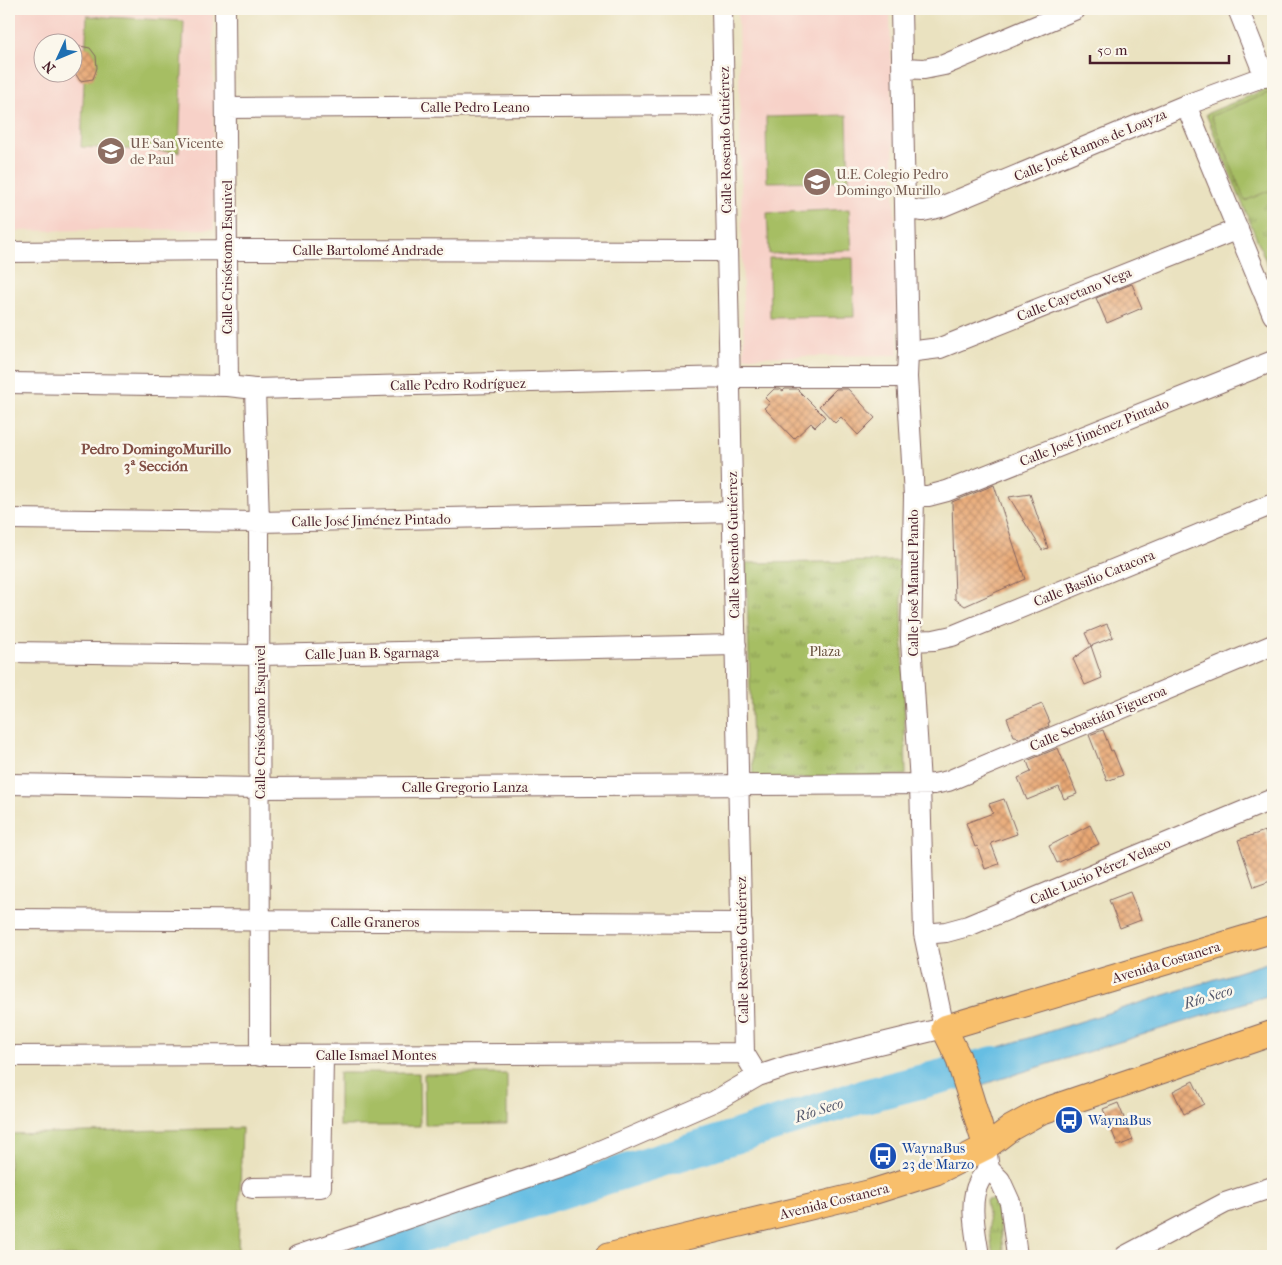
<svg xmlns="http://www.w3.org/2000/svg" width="1282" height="1265" viewBox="0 0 1282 1265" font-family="'IM FELL French Canon',serif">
	<defs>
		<pattern id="grass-tufts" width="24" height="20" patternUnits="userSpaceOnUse" patternTransform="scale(1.25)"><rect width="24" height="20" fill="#a6be63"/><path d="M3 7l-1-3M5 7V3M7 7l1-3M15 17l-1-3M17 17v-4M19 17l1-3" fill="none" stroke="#899a52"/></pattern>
		<pattern id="building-cross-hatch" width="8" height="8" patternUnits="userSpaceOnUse" patternTransform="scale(1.25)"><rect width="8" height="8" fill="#e8a875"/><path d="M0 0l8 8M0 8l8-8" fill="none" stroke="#be8860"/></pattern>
	</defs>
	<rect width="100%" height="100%" fill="#fbf7ec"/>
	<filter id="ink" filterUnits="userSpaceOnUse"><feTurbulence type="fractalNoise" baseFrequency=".02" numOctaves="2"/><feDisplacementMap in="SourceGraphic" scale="10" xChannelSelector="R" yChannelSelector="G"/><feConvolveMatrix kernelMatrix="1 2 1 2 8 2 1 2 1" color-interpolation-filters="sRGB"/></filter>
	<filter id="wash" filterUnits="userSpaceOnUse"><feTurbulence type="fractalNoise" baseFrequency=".0096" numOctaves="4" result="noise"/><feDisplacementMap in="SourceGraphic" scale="20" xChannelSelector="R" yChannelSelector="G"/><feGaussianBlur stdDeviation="1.12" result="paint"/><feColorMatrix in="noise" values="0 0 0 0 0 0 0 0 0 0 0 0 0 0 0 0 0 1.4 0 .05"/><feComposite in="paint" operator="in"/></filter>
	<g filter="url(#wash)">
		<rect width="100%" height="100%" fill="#eae2c0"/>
		<path fill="#f7d1c8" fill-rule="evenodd" d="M 9,9 L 213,9 L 214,229 L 9,231 ZM 42,42 L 72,42 L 72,72 L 42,72 Z
			M 738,9 L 890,9 L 898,355 L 744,357 Z"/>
		<path fill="url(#grass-tufts)" stroke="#786e47" d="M 1273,86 L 1273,279 L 1206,114 Z
			M 901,561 L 906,775 L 753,780 L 746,563 Z
			M 996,1199 L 1004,1256 L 993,1256 L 986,1200 Z"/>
		<path fill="#a6be63" stroke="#786e47" d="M 87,16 L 184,21 L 179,152 L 81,147 Z
			M 1273,91 L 1273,189 L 1245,201 L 1211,116 Z
			M 847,115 L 849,181 L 767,182 L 766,117 Z
			M 849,209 L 852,250 L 769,254 L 767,213 Z
			M 769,258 L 853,258 L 854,317 L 770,318 Z
			M 339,1073 L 419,1073 L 420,1126 L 339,1126 Z
			M 424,1074 L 507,1074 L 507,1124 L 425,1125 Z
			M 242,1128 L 238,1250 L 191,1256 L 9,1256 L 9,1134 Z"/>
		<path fill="#66bee3" stroke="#586e87" d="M 1273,961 L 1273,994 L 978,1086 L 968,1057 Z"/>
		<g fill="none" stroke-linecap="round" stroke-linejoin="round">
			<path stroke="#66bee3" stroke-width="34" d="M 369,1256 L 409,1240 L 857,1098 L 994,1063"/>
		</g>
		<g id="blocks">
			<path fill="url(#building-cross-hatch)" d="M 80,46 L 90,48 L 96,56 L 97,68 L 93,79 L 80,81 L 75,73 L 74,55 Z
				M 1132,284 L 1142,308 L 1107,323 L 1096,298 Z
				M 774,389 L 780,389 L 783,391 L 785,389 L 797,389 L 825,417 L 815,427 L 811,423 L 794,439 L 764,408 L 770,403 L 765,398 Z
				M 836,389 L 848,389 L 875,418 L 858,435 L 841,417 L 835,423 L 819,406 Z
				M 994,485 L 1025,579 L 965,606 L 955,599 L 952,502 Z
				M 1030,494 L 1048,548 L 1042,550 L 1009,497 Z
				M 1107,624 L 1113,637 L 1091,646 L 1085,633 Z
				M 1091,646 L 1102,678 L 1085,685 L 1073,659 Z
				M 1042,704 L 1050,722 L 1048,723 L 1049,726 L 1018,739 L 1016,736 L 1014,736 L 1007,718 Z
				M 1103,730 L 1111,751 L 1113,750 L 1123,775 L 1107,781 L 1089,735 Z
				M 1058,748 L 1077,794 L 1064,799 L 1059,787 L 1027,800 L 1018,778 L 1031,772 L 1027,761 Z
				M 1004,799 L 1017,834 L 991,843 L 999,864 L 985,869 L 977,846 L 975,847 L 966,823 L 993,813 L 989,804 Z
				M 1090,825 L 1099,844 L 1057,863 L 1049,846 Z
				M 1265,831 L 1273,858 L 1273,880 L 1254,887 L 1238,840 Z
				M 1130,892 L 1141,920 L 1120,928 L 1109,900 Z
				M 1193,1081 L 1204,1104 L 1184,1114 L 1173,1091 Z
				M 1118,1103 L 1133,1140 L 1118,1146 L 1103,1109 Z"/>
		</g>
	</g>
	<g filter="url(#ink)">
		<use href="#blocks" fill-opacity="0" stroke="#82635f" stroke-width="1"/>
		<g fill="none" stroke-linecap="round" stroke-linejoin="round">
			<defs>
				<path id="minor" d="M 225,9 L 228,386
					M 722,9 L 744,1053 L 758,1076
					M 1238,9 L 1265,77
					M 903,68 L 924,69 L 944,65 L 1076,9
					M 1186,105 L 1273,315
					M 226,108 L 724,105
					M 906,209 L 923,211 L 941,207 L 1186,105 L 1273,73
					M 9,252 L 227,250 L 727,251
					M 908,352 L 940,348 L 1238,229
					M 9,383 L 228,386 L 255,389 L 730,377 L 907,377
					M 255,389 L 259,522 L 260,1056
					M 914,496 L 928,496 L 947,491 L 1273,361
					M 9,519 L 259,522 L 733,512
					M 911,641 L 934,640 L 952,636 L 1273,504
					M 9,652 L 260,655 L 736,645
					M 9,784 L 260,788 L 934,784 L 948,781 L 1273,645
					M 9,919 L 742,923
					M 924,934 L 946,932 L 968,926 L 1273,799
					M 9,1056 L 744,1053
					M 986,1147 L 989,1169 L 1000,1180 L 1010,1202 L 1017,1256
					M 252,1188 L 321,1187 L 323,1056
					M 297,1256 L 581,1159 L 715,1101 L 758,1076 L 788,1066 L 944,1028 L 924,934 L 920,783 L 911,641 L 914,496 L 907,377 L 908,352 L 901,9
					M 979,1256 C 976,1234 968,1202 979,1182 C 981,1177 986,1173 989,1169
					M 1125,1256 L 1225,1203 L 1273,1187"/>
				<path id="major" d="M 986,1147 L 958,1057 L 944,1028 L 1273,930
					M 608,1256 L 872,1192 L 936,1172 L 986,1147 L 1011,1128 L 1040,1112 L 1273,1033"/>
			</defs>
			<use href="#minor" stroke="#82635f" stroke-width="22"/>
			<use href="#major" stroke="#82635f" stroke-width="27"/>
			<use href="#minor" stroke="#fff" stroke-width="20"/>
			<use href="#major" stroke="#f8bf6c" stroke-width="25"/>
		</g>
	</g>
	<defs>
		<symbol id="school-disc" viewBox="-11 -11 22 22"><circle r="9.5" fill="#8d6e63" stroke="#fbf7ec"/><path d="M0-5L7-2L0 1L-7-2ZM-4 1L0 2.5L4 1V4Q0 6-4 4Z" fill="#fff"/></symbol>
		<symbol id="bus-disc" viewBox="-11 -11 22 22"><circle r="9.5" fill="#1a4fb4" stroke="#fbf7ec"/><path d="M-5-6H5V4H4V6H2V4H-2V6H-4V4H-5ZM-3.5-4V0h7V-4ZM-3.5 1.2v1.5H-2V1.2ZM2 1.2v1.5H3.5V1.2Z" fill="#fff"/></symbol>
	</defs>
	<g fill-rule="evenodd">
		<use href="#school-disc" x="95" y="135" width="32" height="32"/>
		<use href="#school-disc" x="801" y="166" width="32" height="32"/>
		<use href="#bus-disc" x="1053" y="1104" width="32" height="32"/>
		<use href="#bus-disc" x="867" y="1140" width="32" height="32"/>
	</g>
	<g text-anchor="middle" stroke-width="5" stroke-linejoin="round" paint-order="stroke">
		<g font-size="14" fill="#4a1f2b" stroke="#fbf7ec">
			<text x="475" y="112">Calle Pedro Leano</text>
			<text transform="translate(725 140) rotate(-91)" y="5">Calle Rosendo Gutiérrez</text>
			<text transform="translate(1090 145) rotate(-23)" y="5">Calle José Ramos de Loayza</text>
			<text x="368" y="255">Calle Bartolomé Andrade</text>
			<text transform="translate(227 257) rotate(-90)" y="5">Calle Crisóstomo Esquivel</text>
			<text transform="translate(1074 294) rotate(-22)" y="5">Calle Cayetano Vega</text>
			<text transform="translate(458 384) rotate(-1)" y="5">Calle Pedro Rodríguez</text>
			<text transform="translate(1094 432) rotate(-22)" y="5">Calle José Jiménez Pintado</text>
			<text transform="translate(371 520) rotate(-1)" y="5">Calle José Jiménez Pintado</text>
			<text transform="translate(733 545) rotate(-91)" y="5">Calle Rosendo Gutiérrez</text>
			<text transform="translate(1094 578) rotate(-22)" y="5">Calle Basilio Catacora</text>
			<text transform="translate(913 583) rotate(-90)" y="5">Calle José Manuel Pando</text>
			<text transform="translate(372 653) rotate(-1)" y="5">Calle Juan B. Sgarnaga</text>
			<text transform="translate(1098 718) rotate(-23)" y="5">Calle Sebastián Figueroa</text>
			<text transform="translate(260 722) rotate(-90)" y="5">Calle Crisóstomo Esquivel</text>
			<text x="465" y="792">Calle Gregorio Lanza</text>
			<text transform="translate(1100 871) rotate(-23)" y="5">Calle Lucio Pérez Velasco</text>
			<text x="375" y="927">Calle Graneros</text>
			<text transform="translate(742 950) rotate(-91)" y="5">Calle Rosendo Gutiérrez</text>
			<text transform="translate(1166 962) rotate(-17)" y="5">Avenida Costanera</text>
			<text x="376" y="1060">Calle Ismael Montes</text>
			<text transform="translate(834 1201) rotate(-14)" y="5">Avenida Costanera</text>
		</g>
		<g font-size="14" fill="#785e54" stroke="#fbf7ec" text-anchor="start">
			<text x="130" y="148">UE San Vicente<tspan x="130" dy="16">de Paul</tspan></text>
			<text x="836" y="179">U.E. Colegio Pedro<tspan x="836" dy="16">Domingo Murillo</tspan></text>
		</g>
		<g font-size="14" fill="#664f3c" stroke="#fbf7ec">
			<text x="825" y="656">Plaza</text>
		</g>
		<g font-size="14" fill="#164399" stroke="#fbf7ec" text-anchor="start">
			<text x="1088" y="1125">WaynaBus</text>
			<text x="902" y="1153">WaynaBus<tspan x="902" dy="16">23 de Marzo</tspan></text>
		</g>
		<g font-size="15" font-weight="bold" fill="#814f45" stroke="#fbf7ec">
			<text x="156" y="454">Pedro DomingoMurillo<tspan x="156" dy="17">3ª Sección</tspan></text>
		</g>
		<g font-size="15" font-style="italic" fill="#54576b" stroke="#fbf7ec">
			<text transform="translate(1208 997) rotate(-17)" y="5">Río Seco</text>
			<text transform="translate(819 1110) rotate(-18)" y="5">Río Seco</text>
		</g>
	</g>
	<rect width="1282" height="1265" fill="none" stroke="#fbf7ec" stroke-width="30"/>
	<g transform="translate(58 58) rotate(226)"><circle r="24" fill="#fbf7ec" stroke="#b4a19f"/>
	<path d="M0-4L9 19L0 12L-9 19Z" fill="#1f6fb2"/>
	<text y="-8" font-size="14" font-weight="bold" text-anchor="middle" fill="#4a1f2b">N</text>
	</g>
	<path d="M1090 55v8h139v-8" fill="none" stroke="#4a1f2b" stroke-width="2.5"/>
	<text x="1097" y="55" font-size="15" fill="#4a1f2b" stroke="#fbf7ec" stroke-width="4" paint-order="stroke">50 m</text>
</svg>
